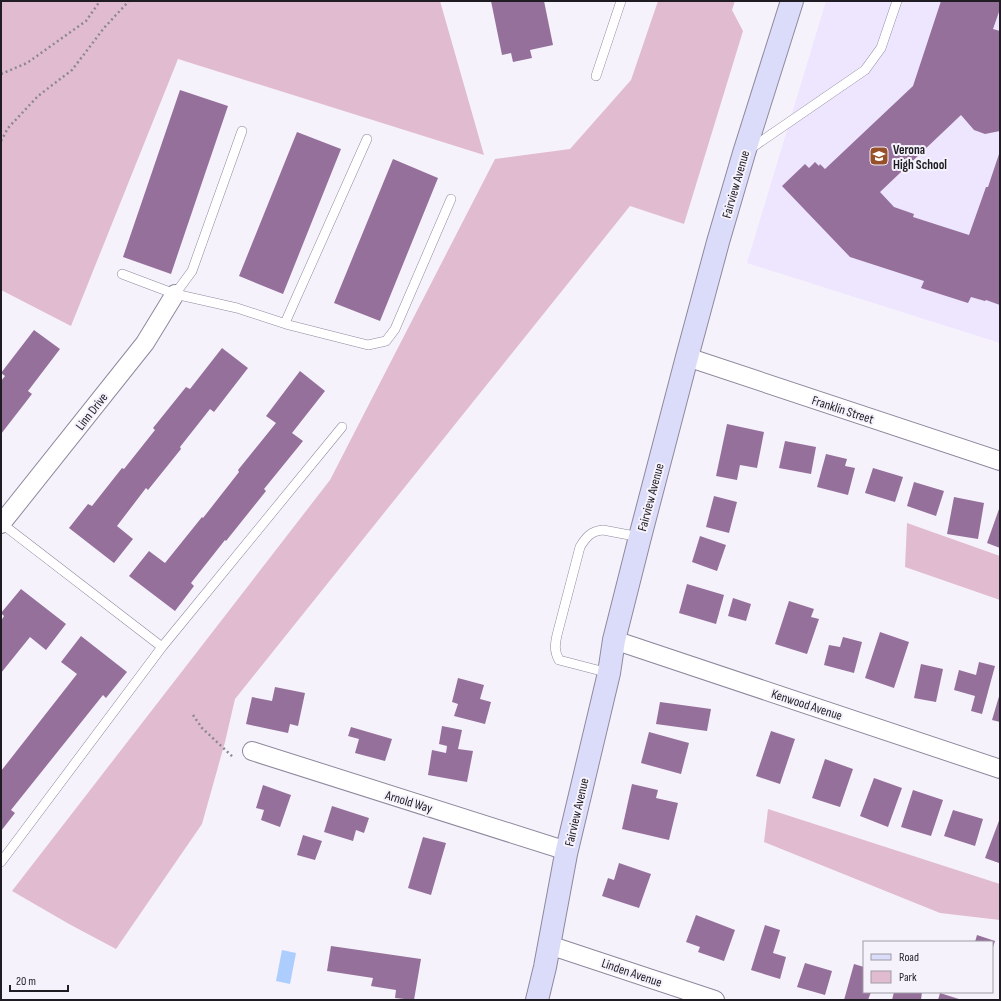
<svg xmlns="http://www.w3.org/2000/svg" width="1001" height="1001" viewBox="0 0 1001 1001" font-family="'Sofia Sans Condensed',sans-serif">
	<rect width="100%" height="100%" fill="#f6f2fc"/>
	<path fill="#eee5ff" d="M 826,1 L 1000,1 L 1000,343 L 747,263 Z"/>
	<path fill="#e1bcd1" d="M 1,1 L 440,1 L 484,155 L 178,59 L 71,326 L 1,290 Z
		M 658,1 L 735,1 L 732,10 L 743,31 L 684,224 L 630,206 L 235,699 L 225,742 L 202,824 L 116,949 L 69,924 L 12,891 L 330,480 L 495,159 L 570,149 L 631,80 Z
		M 907,523 L 1000,556 L 1000,600 L 905,567 Z
		M 768,809 L 1000,884 L 1000,920 L 940,913 L 764,842 Z"/>
	<path fill="#accdfe" d="M 282,950 L 296,953 L 290,984 L 276,981 Z"/>
	<path fill="#95709b" d="M 491,1 L 544,1 L 553,45 L 530,50 L 532,58 L 513,62 L 511,53 L 502,55 Z
		M 941,1 L 1000,1 L 1000,9 L 993,29 L 1000,31 L 1000,131 L 985,134 L 974,130 L 961,115 L 880,192 L 894,207 L 914,214 L 913,217 L 969,235 L 986,187 L 988,187 L 1000,151 L 1000,305 L 986,300 L 985,301 L 971,297 L 968,303 L 921,288 L 924,281 L 850,257 L 782,186 L 805,164 L 809,168 L 815,162 L 819,166 L 820,164 L 825,169 L 913,86 Z
		M 180,90 L 228,106 L 171,274 L 123,257 Z
		M 297,132 L 341,149 L 283,294 L 239,276 Z
		M 393,159 L 438,178 L 380,321 L 334,303 Z
		M 34,330 L 60,349 L 28,391 L 32,394 L 1,434 L 1,381 L 5,376 L 1,373 Z
		M 222,348 L 248,368 L 214,412 L 210,409 L 180,447 L 181,449 L 148,490 L 146,488 L 117,526 L 133,539 L 114,563 L 69,528 L 88,504 L 92,506 L 122,468 L 124,469 L 155,430 L 153,428 L 186,387 L 190,389 Z
		M 300,371 L 325,391 L 292,433 L 303,441 L 264,489 L 266,491 L 226,541 L 225,540 L 191,583 L 194,586 L 175,611 L 129,576 L 149,551 L 165,563 L 202,517 L 203,518 L 239,472 L 238,470 L 276,423 L 266,416 Z
		M 727,424 L 764,432 L 757,468 L 740,465 L 737,480 L 716,476 Z
		M 785,441 L 816,447 L 811,474 L 779,468 Z
		M 826,454 L 847,459 L 845,466 L 855,468 L 848,495 L 817,487 Z
		M 873,468 L 903,477 L 895,502 L 865,493 Z
		M 914,482 L 944,491 L 936,516 L 907,506 Z
		M 714,496 L 737,502 L 729,533 L 706,527 Z
		M 954,497 L 984,503 L 978,539 L 947,534 Z
		M 999,509 L 1000,510 L 1000,548 L 987,543 Z
		M 700,536 L 726,545 L 717,571 L 692,562 Z
		M 687,584 L 724,595 L 716,624 L 679,613 Z
		M 21,589 L 66,624 L 46,650 L 30,637 L 1,673 L 1,621 L 4,616 L 1,613 Z
		M 733,598 L 751,604 L 746,621 L 728,616 Z
		M 789,601 L 814,609 L 811,617 L 819,619 L 807,654 L 775,644 Z
		M 880,632 L 909,642 L 894,688 L 865,678 Z
		M 81,636 L 127,672 L 106,698 L 103,695 L 11,810 L 15,813 L 1,831 L 1,771 L 77,674 L 61,662 Z
		M 843,637 L 862,642 L 854,673 L 824,665 L 829,645 L 840,647 Z
		M 979,662 L 995,666 L 982,714 L 971,711 L 975,696 L 954,690 L 959,670 L 976,675 Z
		M 921,664 L 943,669 L 936,702 L 914,698 Z
		M 458,678 L 484,685 L 480,699 L 491,702 L 485,724 L 454,716 L 458,704 L 452,702 Z
		M 275,687 L 305,693 L 298,726 L 290,724 L 288,733 L 246,724 L 252,697 L 272,701 Z
		M 1000,693 L 1000,722 L 992,720 Z
		M 660,702 L 711,709 L 707,731 L 656,724 Z
		M 442,726 L 462,730 L 458,749 L 473,751 L 467,782 L 428,775 L 432,750 L 446,753 L 447,746 L 439,744 Z
		M 351,727 L 392,739 L 385,761 L 355,753 L 359,739 L 348,736 Z
		M 771,731 L 795,739 L 780,784 L 756,776 Z
		M 649,732 L 689,743 L 681,774 L 641,763 Z
		M 825,759 L 853,769 L 840,807 L 812,798 Z
		M 874,778 L 902,788 L 888,827 L 860,816 Z
		M 632,784 L 658,790 L 656,798 L 678,803 L 669,840 L 622,829 Z
		M 263,785 L 291,795 L 280,827 L 261,820 L 264,810 L 256,808 Z
		M 913,790 L 943,800 L 931,836 L 901,827 Z
		M 332,806 L 369,818 L 364,833 L 356,830 L 353,841 L 324,832 Z
		M 953,810 L 983,819 L 975,846 L 944,836 Z
		M 1000,818 L 1000,862 L 999,863 L 985,858 Z
		M 303,835 L 322,841 L 315,860 L 297,855 Z
		M 423,837 L 446,843 L 431,895 L 408,888 Z
		M 619,863 L 651,874 L 639,908 L 602,896 L 608,878 L 614,880 Z
		M 696,915 L 735,930 L 724,961 L 698,952 L 700,947 L 686,942 Z
		M 765,925 L 780,930 L 773,953 L 786,957 L 780,979 L 751,970 Z
		M 977,935 L 995,941 L 992,950 L 992,942 L 975,942 Z
		M 331,946 L 421,959 L 414,1000 L 395,998 L 396,990 L 371,986 L 373,978 L 327,971 Z
		M 805,963 L 832,971 L 825,995 L 797,987 Z
		M 854,964 L 864,967 L 864,992 L 871,992 L 868,1000 L 844,1000 Z
		M 894,992 L 922,992 L 921,1000 L 892,1000 Z
		M 940,993 L 962,1000 L 938,1000 Z"/>
	<g fill="none" stroke-linecap="round" stroke-linejoin="round">
		<defs>
			<path id="service" d="M 596,76 L 621,1
				M 750,149 L 865,70 L 881,48 L 897,1
				M 122,274 L 175,294 L 237,308 L 289,325 L 368,345 L 386,341 L 395,329 L 451,199
				M 175,294 L 192,271 L 242,131
				M 285,323 L 367,139
				M 1,523 L 162,647
				M 609,673 L 559,660 C 554,651 555,644 557,635 L 580,547 C 586,537 591,531 603,530 L 640,537
				M 1,862 L 162,647 L 342,427"/>
			<path id="minor" d="M 687,357 L 1000,461
				M 1,524 L 145,343 L 175,294
				M 614,640 L 1000,769
				M 252,751 L 567,851
				M 549,945 L 715,1000"/>
			<path id="secondary" d="M 537,1000 L 545,967 L 566,854 L 609,673 L 614,640 L 640,537 L 687,357 L 718,242 L 744,153 L 792,1"/>
		</defs>
		<use href="#service" stroke="#8f889e" stroke-width="10"/>
		<use href="#minor" stroke="#8f889e" stroke-width="20"/>
		<use href="#secondary" stroke="#8f889e" stroke-width="24"/>
		<path stroke="#8c8891" stroke-width="2.5" stroke-dasharray="2 3" stroke-linecap="butt" d="M 1,74 L 27,63 L 86,21 L 100,1
			M 1,141 L 8,128 L 38,96 L 72,70 L 104,28 L 129,1
			M 193,715 L 202,728 L 234,758"/>
		<use href="#service" stroke="#fff" stroke-width="9"/>
		<use href="#minor" stroke="#fff" stroke-width="18"/>
		<use href="#secondary" stroke="#dbdcf9" stroke-width="22"/>
	</g>
	<defs>
		<symbol id="school-square" viewBox="-11 -11 22 22"><rect x="-9" y="-9" width="18" height="18" rx="4" fill="#97502a" stroke="#f6f2fc"/><path d="M0-5L7-2L0 1L-7-2ZM-4 1L0 2.5L4 1V4Q0 6-4 4Z" fill="#fff"/></symbol>
	</defs>
	<g fill-rule="evenodd">
		<use href="#school-square" x="868" y="145" width="22" height="22"/>
	</g>
	<g text-anchor="middle" stroke-width="4" stroke-linejoin="round" paint-order="stroke">
		<g font-size="13" font-weight="bold" fill="#1f1c24" stroke="#f6f2fc" text-anchor="start">
			<text x="893" y="154">Verona<tspan x="893" dy="15">High School</tspan></text>
		</g>
		<g font-size="13" fill="#1f1c24" stroke="#f6f2fc">
			<text transform="translate(735 184) rotate(-74)" y="5">Fairview Avenue</text>
			<text transform="translate(843 409) rotate(18)" y="5">Franklin Street</text>
			<text transform="translate(91 411) rotate(-52)" y="5">Linn Drive</text>
			<text transform="translate(650 497) rotate(-75)" y="5">Fairview Avenue</text>
			<text transform="translate(807 704) rotate(18)" y="5">Kenwood Avenue</text>
			<text transform="translate(409 801) rotate(17)" y="5">Arnold Way</text>
			<text transform="translate(576 812) rotate(-77)" y="5">Fairview Avenue</text>
			<text transform="translate(632 972) rotate(19)" y="5">Linden Avenue</text>
		</g>
	</g>
	<rect width="1001" height="1001" fill="none" stroke="#1f1c24" stroke-width="4"/>
	<rect x="863" y="941" width="130" height="52" fill="#f6f2fc" stroke="#a09ca6"/>
	<rect x="871" y="954" width="20" height="6" fill="#dbdcf9" stroke="#a09ca6"/>
	<text x="899" y="961" font-size="12" fill="#1f1c24">Road</text>
	<rect x="871" y="971" width="20" height="12" fill="#e1bcd1" stroke="#a09ca6"/>
	<text x="899" y="981" font-size="12" fill="#1f1c24">Park</text>
	<path d="M10 985v6h58v-6" fill="none" stroke="#1f1c24" stroke-width="2"/>
	<text x="16" y="985" font-size="12" fill="#1f1c24" stroke="#f6f2fc" stroke-width="3" paint-order="stroke">20 m</text>
</svg>
